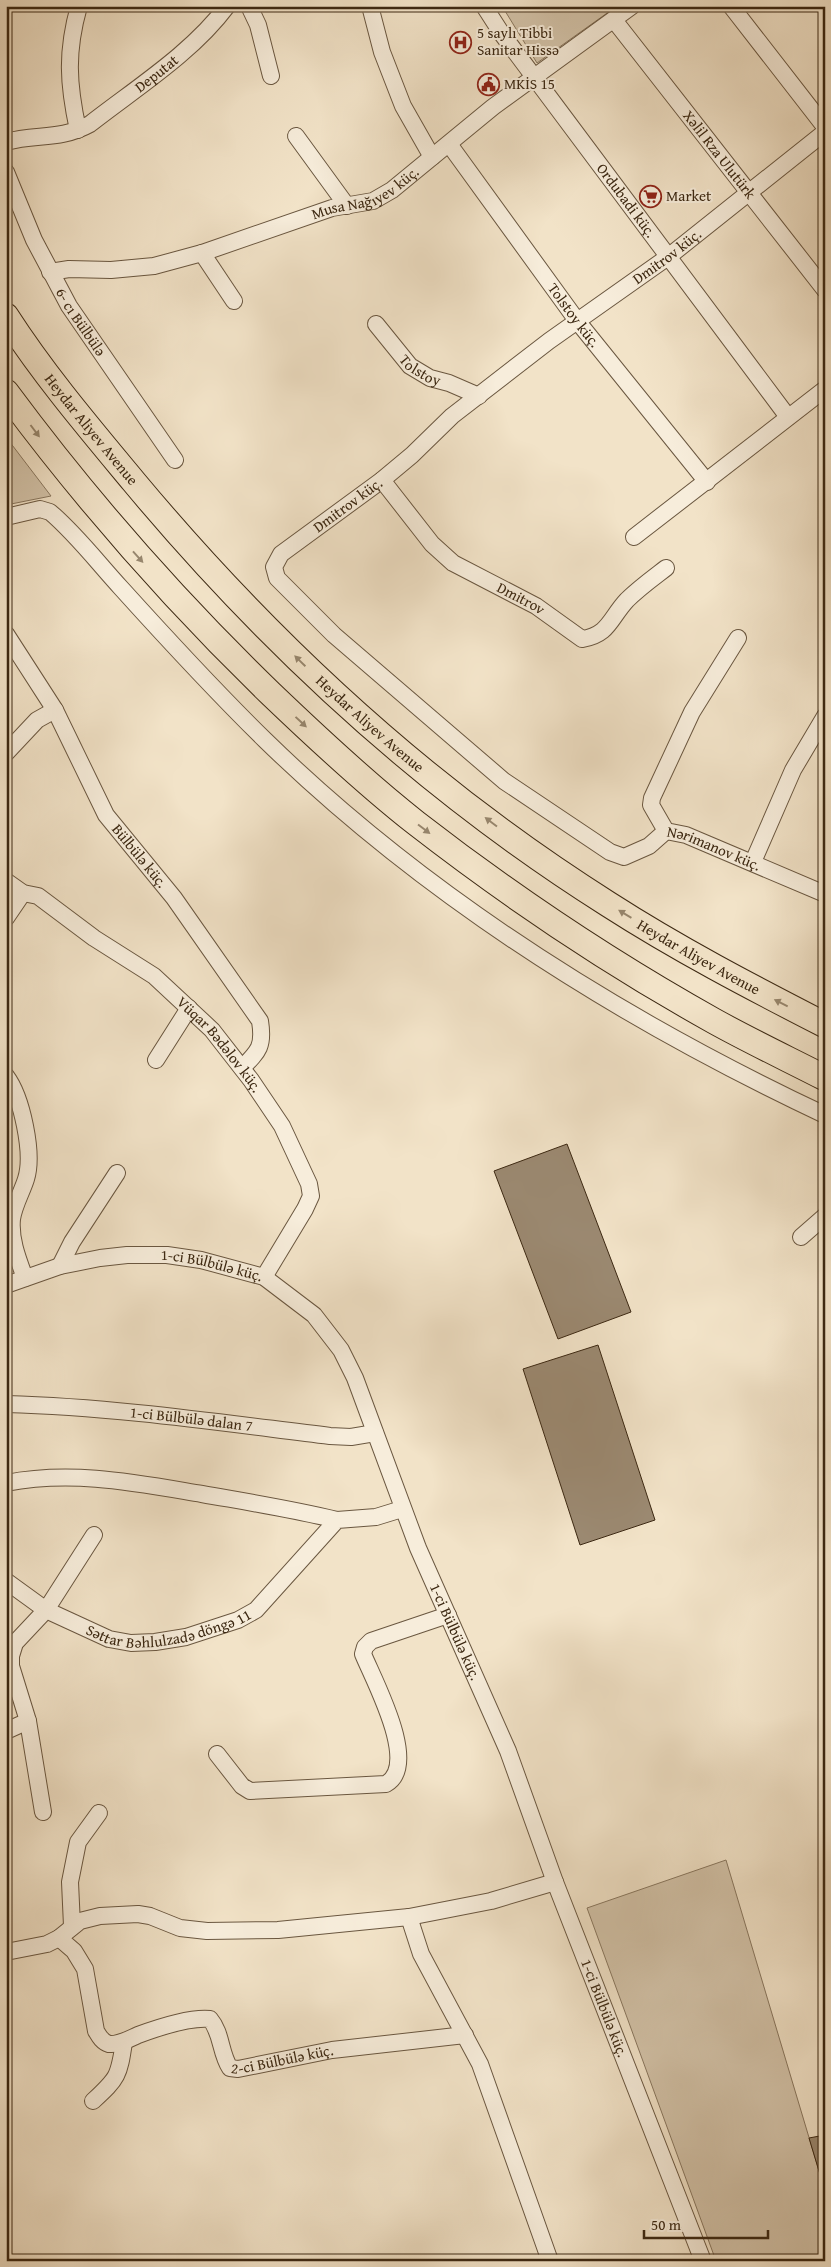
<svg xmlns="http://www.w3.org/2000/svg" width="831" height="2267" viewBox="0 0 831 2267" font-family="'Gentium Book Plus',serif">
	<rect width="100%" height="100%" fill="#f2e3c8"/>
	<filter id="stains"><feTurbulence type="fractalNoise" baseFrequency=".004" numOctaves="4"/><feColorMatrix values="0 0 0 0 .2 0 0 0 0 .09 0 0 0 0 .02 0 0 0 .5 -.17"/></filter>
	<radialGradient id="worn" r=".72"><stop offset=".6" stop-color="#630" stop-opacity="0"/><stop offset="1" stop-color="#630" stop-opacity=".3"/></radialGradient>
	<path fill="#d3c3a9" stroke="#88765e" d="M 502,6 L 617,6 L 537,63 Z
		M 6,437 L 51,496 L 6,505 Z
		M 726,1860 L 825,2191 L 825,2261 L 716,2261 L 587,1908 Z"/>
	<path fill="#9b8971" stroke="#3c2812" d="M 567,1144 L 631,1312 L 558,1339 L 494,1171 Z
		M 598,1345 L 655,1520 L 580,1545 L 523,1369 Z
		M 825,2135 L 825,2191 L 809,2138 Z"/>
	<g fill="none" stroke-linecap="round" stroke-linejoin="round">
		<defs>
			<g id="minor">
				<path d="M 249,6 L 258,25 L 271,76"/>
				<path d="M 370,6 L 382,52 L 403,106 L 432,157"/>
				<path id="s1" d="M 484,6 L 502,34 L 788,417"/>
				<path d="M 731,6 L 825,127"/>
				<path id="s2" d="M 614,20 L 825,290"/>
				<path d="M 78,130 C 68,84 66,52 79,6"/>
				<path d="M 296,136 L 347,206"/>
				<path id="s3" d="M 6,142 C 36,133 59,141 90,124 C 136,88 192,53 227,6"/>
				<path id="s4" d="M 449,144 L 578,322 L 707,482"/>
				<path id="s5" d="M 6,172 L 34,240 L 69,306 L 175,460"/>
				<path d="M 202,253 L 234,301"/>
				<path id="s6" d="M 50,272 L 69,269 L 111,270 L 154,266 L 202,253 L 332,208 L 373,201 L 392,190 L 493,107 L 632,6"/>
				<path id="s7" d="M 376,324 L 410,366 L 430,378 L 449,383 L 479,396"/>
				<path id="s8" d="M 382,480 L 432,544 L 453,563 L 536,606 L 582,639 C 609,635 610,618 627,600 C 639,588 653,578 666,568"/>
				<path d="M 6,517 L 40,509 L 50,512 C 76,534 98,563 121,588 C 168,640 215,691 265,740 C 427,898 621,1019 825,1115"/>
				<path d="M 634,537 L 825,389"/>
				<path id="s9" d="M 6,634 L 55,710 L 106,815 L 174,898 L 260,1021 C 264,1046 259,1051 242,1068"/>
				<path id="s10" d="M 738,638 L 692,712 L 652,798 L 651,805 L 666,831 L 686,835 L 825,894"/>
				<path d="M 6,753 L 37,720 L 55,710"/>
				<path id="s11" d="M 666,831 L 649,846 L 624,857 L 610,852 L 504,781 L 334,635 L 277,578 L 274,567 L 281,554 L 382,480 L 412,455 L 452,416 L 549,341 L 668,257 L 825,132"/>
				<path d="M 753,862 L 793,770 L 825,716"/>
				<path id="s12" d="M 6,881 L 23,893 L 38,896 L 94,938 L 154,976 L 212,1030 L 251,1080 L 282,1126 L 309,1184 L 311,1196 L 305,1209 L 264,1277"/>
				<path d="M 6,918 L 23,893"/>
				<path d="M 156,1060 L 189,1008"/>
				<path d="M 6,1076 C 22,1097 34,1154 26,1179 C 22,1192 14,1205 12,1219 C 10,1239 18,1259 25,1278"/>
				<path d="M 801,1237 L 825,1216"/>
				<path d="M 60,1266 L 72,1242 L 117,1173"/>
				<path id="s13" d="M 6,1285 L 60,1266 L 100,1258 L 127,1255 L 167,1255 L 201,1260 L 264,1277 L 314,1315 L 341,1350 L 355,1378 L 418,1548 L 508,1751 L 555,1882 L 703,2261"/>
				<path id="s14" d="M 6,1404 C 115,1407 223,1423 330,1436 L 351,1437 L 375,1433"/>
				<path d="M 6,1483 C 73,1470 136,1483 202,1494 C 247,1502 292,1509 337,1520"/>
				<path d="M 6,1581 L 46,1610 L 94,1535"/>
				<path d="M 28,1721 L 43,1812"/>
				<path id="s15" d="M 6,1731 L 28,1721 L 11,1666 L 11,1656 L 15,1643 L 46,1610 L 109,1639 L 131,1643 L 155,1642 L 186,1637 L 238,1620 L 256,1610 L 337,1520 L 376,1517 L 402,1509"/>
				<path d="M 217,1754 L 242,1786 L 250,1791 L 386,1784 C 420,1765 374,1681 363,1654 L 365,1647 L 371,1641 L 448,1615"/>
				<path d="M 409,1917 L 421,1954 L 480,2064 L 550,2261"/>
				<path d="M 72,1926 L 70,1882 L 78,1842 L 99,1813"/>
				<path id="s16" d="M 59,1938 L 74,1951 L 85,1969 L 96,2031 C 99,2036 102,2042 109,2044 C 119,2045 129,2039 138,2035 C 157,2028 191,2017 210,2019 C 222,2033 220,2053 230,2068 L 238,2069 L 332,2050 L 465,2035"/>
				<path d="M 6,1952 L 47,1944 L 59,1938 L 80,1921 L 100,1916 L 138,1914 L 150,1916 L 180,1928 L 207,1931 L 278,1930 L 409,1917 L 491,1901 L 555,1882"/>
				<path d="M 93,2101 C 118,2078 119,2076 124,2042"/>
			</g>
			<g id="highway">
				<path id="s17" d="M 6,316 C 44,375 90,429 134,482 C 270,645 429,791 608,904 C 678,949 751,987 825,1025"/>
				<path d="M 6,392 C 86,500 174,600 270,693 C 317,738 365,783 416,823 C 510,896 610,963 714,1021 C 750,1041 788,1059 825,1078"/>
			</g>
		</defs>
		<use href="#minor" stroke="#6a5740" stroke-width="18"/>
		<use href="#highway" stroke="#3c2812" stroke-width="27"/>
		<use href="#minor" stroke="#f7eddb" stroke-width="16"/>
		<use href="#highway" stroke="#f2e3c8" stroke-width="25"/>
	</g>
	<defs><path id="oneway-solid" d="M-6-.8H1V-3.2L6.5 0L1 3.2V.8H-6Z" transform="scale(1.25)"/></defs>
	<g fill="#97866d">
		<use href="#oneway-solid" transform="translate(35 431) rotate(53)"/>
		<use href="#oneway-solid" transform="translate(138 557) rotate(48)"/>
		<use href="#oneway-solid" transform="translate(300 661) rotate(-136)"/>
		<use href="#oneway-solid" transform="translate(301 722) rotate(43)"/>
		<use href="#oneway-solid" transform="translate(491 822) rotate(-143)"/>
		<use href="#oneway-solid" transform="translate(424 829) rotate(37)"/>
		<use href="#oneway-solid" transform="translate(625 914) rotate(-149)"/>
		<use href="#oneway-solid" transform="translate(781 1003) rotate(-153)"/>
	</g>
	<defs>
		<symbol id="hospital-ring" viewBox="-11 -11 22 22"><circle r="9.5" fill="#f7eddb" stroke="#8f2418" stroke-width="1.5"/><path d="M-5-5h3v3.5h4V-5h3V5h-3V1.5h-4V5h-3Z" fill="#8f2418"/></symbol>
		<symbol id="civic-ring" viewBox="-11 -11 22 22"><circle r="9.5" fill="#f7eddb" stroke="#8f2418" stroke-width="1.5"/><path d="M-.6-6.5H3V-4.5H.6V-3L4-1V1h2V6H-6V1h2V-1L-.6-3ZM-1.2 2.5V6h2.4V2.5Z" fill="#8f2418"/></symbol>
		<symbol id="supermarket-ring" viewBox="-11 -11 22 22"><circle r="9.5" fill="#f7eddb" stroke="#8f2418" stroke-width="1.5"/><path d="M-6-5.5h2.5l.6 2H6L4.5 2H-2.5L-4.4-4H-6ZM-1.5 3.2a1.3 1.3 0 1 0 .1 0ZM3 3.2a1.3 1.3 0 1 0 .1 0Z" fill="#8f2418"/></symbol>
	</defs>
	<g fill-rule="evenodd">
		<use href="#hospital-ring" x="448" y="30" width="25" height="25"/>
		<use href="#civic-ring" x="476" y="72" width="25" height="25"/>
		<use href="#supermarket-ring" x="638" y="184" width="25" height="25"/>
	</g>
	<g text-anchor="middle" stroke-width="4" stroke-linejoin="round" paint-order="stroke">
		<g font-size="15" fill="#3c2812" stroke="#f7eddb" text-anchor="start">
			<text x="477" y="38">5 saylı Tibbi<tspan x="477" dy="17">Sanitar Hissə</tspan></text>
			<text x="504" y="89">MKİS 15</text>
			<text x="666" y="201">Market</text>
		</g>
		<g font-size="15" fill="#3c2812" stroke="#f7eddb">
			<text dy="5" stroke="none"><textPath href="#s3" startOffset="170">Deputat</textPath></text>
			<text dy="5" stroke="none"><textPath href="#s2" startOffset="171">Xəlil Rza Ulutürk</textPath></text>
			<text dy="5" stroke="none"><textPath href="#s6" startOffset="329">Musa Nağıyev küç.</textPath></text>
			<text dy="5" stroke="none"><textPath href="#s1" startOffset="241">Ordubadi küç.</textPath></text>
			<text dy="5" stroke="none"><textPath href="#s11" startOffset="1011">Dmitrov küç.</textPath></text>
			<text dy="5" stroke="none"><textPath href="#s4" startOffset="212">Tolstoy küç.</textPath></text>
			<text dy="5" stroke="none"><textPath href="#s5" startOffset="168">6- cı Bülbülə</textPath></text>
			<text dy="5" stroke="none"><textPath href="#s7" startOffset="65">Tolstoy</textPath></text>
			<text dy="5" stroke="none"><textPath href="#s17" startOffset="142">Heydar Aliyev Avenue</textPath></text>
			<text dy="5" stroke="none"><textPath href="#s11" startOffset="606">Dmitrov küç.</textPath></text>
			<text dy="5" stroke="none"><textPath href="#s8" startOffset="186">Dmitrov</textPath></text>
			<text dy="5" stroke="none"><textPath href="#s17" startOffset="548">Heydar Aliyev Avenue</textPath></text>
			<text dy="5" stroke="none"><textPath href="#s10" startOffset="270">Nərimanov küç.</textPath></text>
			<text dy="5" stroke="none"><textPath href="#s9" startOffset="260">Bülbülə küç.</textPath></text>
			<text dy="5" stroke="none"><textPath href="#s17" startOffset="952">Heydar Aliyev Avenue</textPath></text>
			<text dy="5" stroke="none"><textPath href="#s12" startOffset="272">Vüqar Bədəlov küç.</textPath></text>
			<text dy="5" stroke="none"><textPath href="#s13" startOffset="211">1-ci Bülbülə küç.</textPath></text>
			<text dy="5" stroke="none"><textPath href="#s14" startOffset="186">1-ci Bülbülə dalan 7</textPath></text>
			<text dy="5" stroke="none"><textPath href="#s15" startOffset="281">Səttar Bəhlulzadə döngə 11</textPath></text>
			<text dy="5" stroke="none"><textPath href="#s13" startOffset="676">1-ci Bülbülə küç.</textPath></text>
			<text dy="5" stroke="none"><textPath href="#s13" startOffset="1081">1-ci Bülbülə küç.</textPath></text>
			<text dy="5" stroke="none"><textPath href="#s16" startOffset="334">2-ci Bülbülə küç.</textPath></text>
		</g>
	</g>
	<rect width="831" height="2267" fill="none" stroke="#f2e3c8" stroke-width="25"/>
	<rect x="8" y="8" width="816" height="2252" fill="none" stroke="#3c2812" stroke-width="2.5"/>
	<rect x="12" y="12" width="806" height="2242" fill="none" stroke="#3c2812"/>
	<path d="M644 2230v8h124v-8" fill="none" stroke="#3c2812" stroke-width="2.5"/>
	<text x="651" y="2230" font-size="15" fill="#3c2812" stroke="#f7eddb" stroke-width="4" paint-order="stroke">50 m</text>
	<rect width="100%" height="100%" filter="url(#stains)"/>
	<rect width="100%" height="100%" fill="url(#worn)"/>
</svg>
